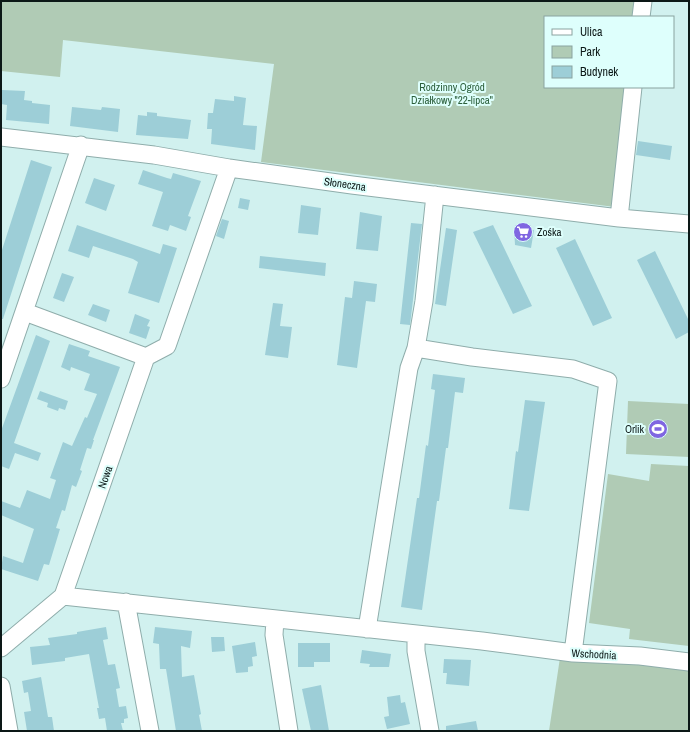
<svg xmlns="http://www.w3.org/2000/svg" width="690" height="732" viewBox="0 0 690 732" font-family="'Archivo Narrow',sans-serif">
	<rect width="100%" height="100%" fill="#d1f1ef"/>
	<path fill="#b0cbb5" d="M 1,1 L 636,1 L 635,17 L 545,17 L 545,87 L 627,87 L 615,207 L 261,162 L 274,64 L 63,40 L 60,77 L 1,71 Z
		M 628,401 L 689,404 L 689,457 L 626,454 Z
		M 651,464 L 689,466 L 689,646 L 629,639 L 630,629 L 589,623 L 608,474 L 649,481 Z
		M 561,651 L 689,668 L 689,731 L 549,731 Z"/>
	<path fill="#9dced7" d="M 2,90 L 25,91 L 24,100 L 32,101 L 32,103 L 50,105 L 49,124 L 6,120 L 7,105 L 1,104 Z
		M 234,96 L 246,98 L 243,125 L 257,126 L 255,150 L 211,144 L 212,129 L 207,129 L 208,113 L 213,113 L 215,99 L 234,101 Z
		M 72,107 L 101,110 L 102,107 L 120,109 L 118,132 L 70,126 Z
		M 147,112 L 157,113 L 157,116 L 191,120 L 188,139 L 136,135 L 138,115 L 147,116 Z
		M 638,141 L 672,146 L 670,160 L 636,155 Z
		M 31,160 L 52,167 L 3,319 L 1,319 L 1,253 Z
		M 143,170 L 167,178 L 171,179 L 173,173 L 201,181 L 188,216 L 191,217 L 186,231 L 170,225 L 168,231 L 152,226 L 163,192 L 138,184 Z
		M 94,178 L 115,185 L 106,211 L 85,203 Z
		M 240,198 L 250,200 L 248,210 L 238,208 Z
		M 301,205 L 321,208 L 318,235 L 298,233 Z
		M 360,212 L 382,216 L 378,251 L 356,249 Z
		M 222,219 L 229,221 L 224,239 L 216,236 Z
		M 411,223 L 422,224 L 410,325 L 400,324 Z
		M 77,225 L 160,254 L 163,244 L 177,248 L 159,303 L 128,293 L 138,262 L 133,259 L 93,246 L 89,258 L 68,251 Z
		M 493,225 L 532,306 L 513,314 L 473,232 Z
		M 514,227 L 534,230 L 531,248 L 515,245 Z
		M 446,228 L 457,230 L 446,306 L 435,304 Z
		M 575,239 L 612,318 L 593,326 L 556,248 Z
		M 655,251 L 689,321 L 689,332 L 676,339 L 637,260 Z
		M 260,256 L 326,263 L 325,276 L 259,268 Z
		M 62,273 L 74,277 L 64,302 L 53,298 Z
		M 354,281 L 377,284 L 375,302 L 366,301 L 357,368 L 337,365 L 345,297 L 352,298 Z
		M 273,303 L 283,304 L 280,326 L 292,327 L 288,358 L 265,355 Z
		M 93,304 L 110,310 L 106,322 L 88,315 Z
		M 135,314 L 150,320 L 147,326 L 150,327 L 146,339 L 129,333 Z
		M 36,335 L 50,341 L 14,443 L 41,453 L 38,461 L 15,453 L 9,469 L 1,466 L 1,431 Z
		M 69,344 L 90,351 L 88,356 L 120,367 L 93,440 L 94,440 L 91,449 L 87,448 L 80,470 L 82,471 L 76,487 L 72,485 L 65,511 L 62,510 L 56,528 L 60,529 L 49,565 L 44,564 L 38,581 L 1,569 L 3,556 L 23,563 L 34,529 L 1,515 L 1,501 L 20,508 L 27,490 L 50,499 L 56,480 L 50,478 L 63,442 L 72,446 L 85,417 L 87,418 L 97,394 L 84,390 L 90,374 L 71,367 L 70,371 L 61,367 Z
		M 433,374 L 465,378 L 463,393 L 455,392 L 448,448 L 446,448 L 439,501 L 437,501 L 422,610 L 401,607 L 417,498 L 419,498 L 426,445 L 428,446 L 435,390 L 431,389 Z
		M 40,391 L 68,401 L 65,410 L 59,408 L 58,411 L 47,407 L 48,403 L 37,399 Z
		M 525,400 L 545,402 L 529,511 L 509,509 L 516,451 L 518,452 Z
		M 106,627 L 108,639 L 103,640 L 108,665 L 115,664 L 120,688 L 116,689 L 119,707 L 126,706 L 128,718 L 124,719 L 124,723 L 121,723 L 123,731 L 107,731 L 105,718 L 99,719 L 97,708 L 99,708 L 89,654 L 65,658 L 65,661 L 32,665 L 30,647 L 50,645 L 48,638 L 77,634 L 77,632 Z
		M 155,627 L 192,631 L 190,648 L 181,646 L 182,677 L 194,675 L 201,714 L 199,715 L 202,731 L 176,731 L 166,669 L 160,669 L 159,644 L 153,643 Z
		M 211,637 L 224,637 L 225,651 L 212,652 Z
		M 255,642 L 257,656 L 252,657 L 253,666 L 248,667 L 248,672 L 236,673 L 232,646 Z
		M 298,643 L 330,643 L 330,662 L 314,662 L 314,667 L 298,667 Z
		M 362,650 L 391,654 L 389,667 L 369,667 L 370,664 L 360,663 Z
		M 444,659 L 471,660 L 469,686 L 446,684 L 447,673 L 443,673 Z
		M 41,677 L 48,717 L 52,717 L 54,731 L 27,731 L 24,712 L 31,711 L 28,692 L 24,693 L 22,681 Z
		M 321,685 L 329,731 L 311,731 L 302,689 Z
		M 400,695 L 401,703 L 405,702 L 410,724 L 387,729 L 384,717 L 389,716 L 387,697 Z
		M 476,721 L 478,731 L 446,731 L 446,726 Z"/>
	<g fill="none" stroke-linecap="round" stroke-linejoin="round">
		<defs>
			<path id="minor" d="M 641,17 L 643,1
				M 1,137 L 154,155 L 229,168 L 352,185 L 619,218 L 689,224
				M 435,195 L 424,301 L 416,348 L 472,357 L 573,369 L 608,381 L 573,653
				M 619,218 L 633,87
				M 25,312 L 146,357
				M 1,379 L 81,145
				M 63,596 L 146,357 L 167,346 L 229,168
				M 126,602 L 150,731
				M 275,619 L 274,635 L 289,731
				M 367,629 L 409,368 L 416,348
				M 416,634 L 416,651 L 430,731
				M 1,648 L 63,596 L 482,641 L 573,653 L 640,656 L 689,662
				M 1,686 L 9,731"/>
		</defs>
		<use href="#minor" stroke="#8fadab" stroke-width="19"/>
		<use href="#minor" stroke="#fff" stroke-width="17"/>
	</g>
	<defs>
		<symbol id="supermarket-disc" viewBox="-11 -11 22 22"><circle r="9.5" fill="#8066e1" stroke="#defffc"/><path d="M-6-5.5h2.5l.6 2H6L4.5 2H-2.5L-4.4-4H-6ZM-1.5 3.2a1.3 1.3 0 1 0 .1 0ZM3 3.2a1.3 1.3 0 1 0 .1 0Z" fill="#fff"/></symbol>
		<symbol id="stadium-disc" viewBox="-11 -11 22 22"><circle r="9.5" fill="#8066e1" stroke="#defffc"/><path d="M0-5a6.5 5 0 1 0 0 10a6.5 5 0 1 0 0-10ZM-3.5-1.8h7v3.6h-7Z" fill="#fff"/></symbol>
	</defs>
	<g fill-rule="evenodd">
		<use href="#supermarket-disc" x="512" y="221" width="22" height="22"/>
		<use href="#stadium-disc" x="647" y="418" width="22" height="22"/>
	</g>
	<g text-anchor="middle" stroke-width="4" stroke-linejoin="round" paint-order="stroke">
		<g font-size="11" fill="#2b5f3b" stroke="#defffc">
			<text x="452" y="91">Rodzinny Ogród<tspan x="452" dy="13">Działkowy "22-lipca"</tspan></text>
		</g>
		<g font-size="11" fill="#0c1817" stroke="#defffc">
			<text transform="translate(345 184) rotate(8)" y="4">Słoneczna</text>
			<text transform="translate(105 477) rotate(-71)" y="4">Nowa</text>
			<text transform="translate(594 654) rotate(3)" y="4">Wschodnia</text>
		</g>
		<g font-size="11" fill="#0c1817" stroke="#defffc" text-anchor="start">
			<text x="537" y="236">Zośka</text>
			<text x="644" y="433" text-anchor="end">Orlik</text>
		</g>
	</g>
	<rect width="690" height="732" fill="none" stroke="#0c1817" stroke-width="4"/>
	<rect x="544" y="16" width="130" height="72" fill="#defffc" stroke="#8aa3a0"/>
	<rect x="552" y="29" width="20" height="6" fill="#ffffff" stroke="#8aa3a0"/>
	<text x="580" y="36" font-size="12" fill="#0c1817">Ulica</text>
	<rect x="552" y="46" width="20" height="12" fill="#b0cbb5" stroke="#8aa3a0"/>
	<text x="580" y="56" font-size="12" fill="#0c1817">Park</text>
	<rect x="552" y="66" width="20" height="12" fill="#9dced7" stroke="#8aa3a0"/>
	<text x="580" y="76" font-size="12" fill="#0c1817">Budynek</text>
</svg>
